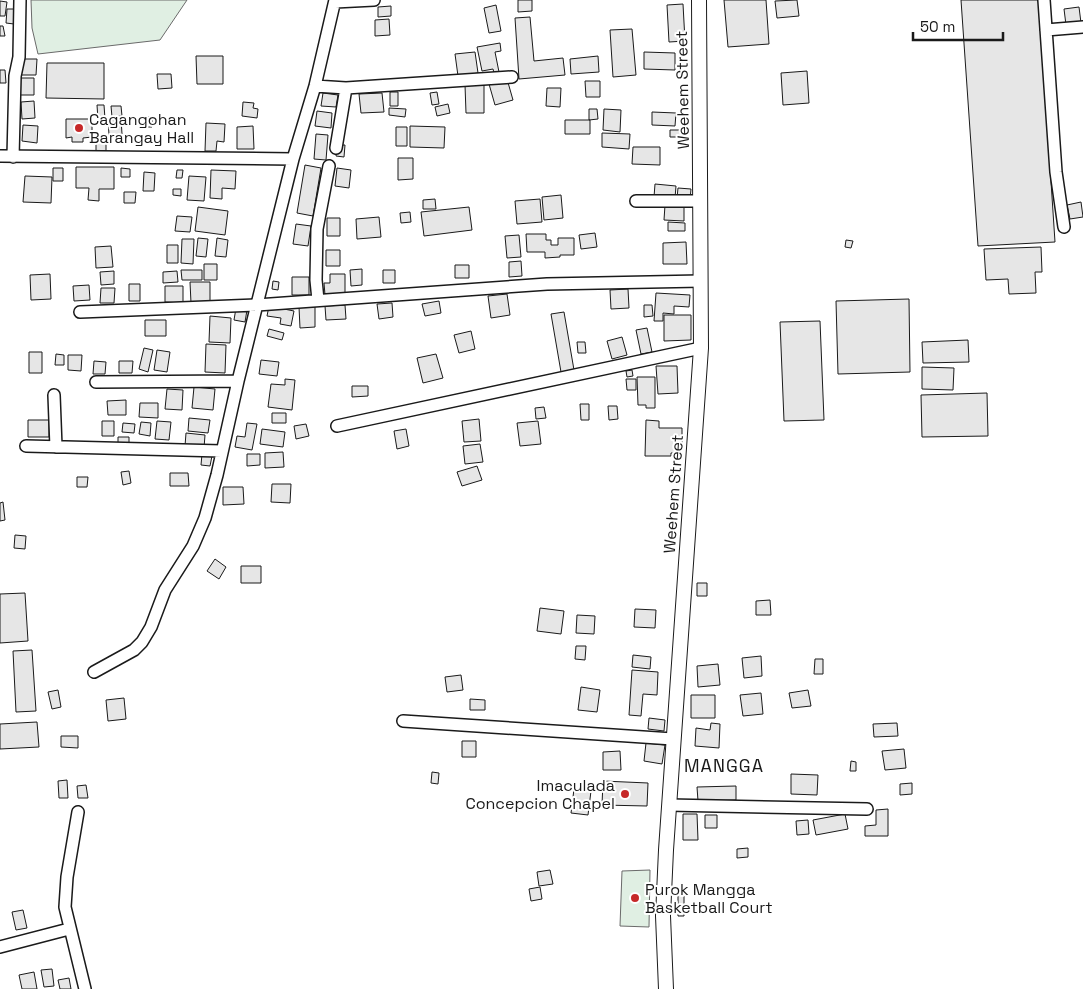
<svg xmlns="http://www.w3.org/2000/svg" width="1083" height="989" viewBox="0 0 1083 989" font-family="'Space Grotesk',sans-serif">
	<rect width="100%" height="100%" fill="#fff"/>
	<path fill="#e0efe3" stroke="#6a6a6a" d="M 31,0 L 187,0 L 160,40 L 38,54 L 32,28 Z
		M 650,870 L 649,927 L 620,926 L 622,871 Z"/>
	<path fill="#e6e6e6" stroke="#1a1a1a" d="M 518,0 L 532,0 L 532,11 L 518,12 Z
		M 724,0 L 766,0 L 769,44 L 728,47 Z
		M 797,0 L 799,16 L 777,18 L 775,1 Z
		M 961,0 L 1039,0 L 1055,242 L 978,246 Z
		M 0,1 L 7,2 L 5,16 L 0,16 Z
		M 683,4 L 685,41 L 669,42 L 667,5 Z
		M 496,5 L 501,31 L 489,33 L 484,8 Z
		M 391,6 L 391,16 L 378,17 L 378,7 Z
		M 1079,7 L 1081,23 L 1066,25 L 1064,9 Z
		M 7,9 L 15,9 L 14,24 L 6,23 Z
		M 530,17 L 534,61 L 563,58 L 565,75 L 519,79 L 515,18 Z
		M 389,19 L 390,35 L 375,36 L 375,20 Z
		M 0,26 L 3,26 L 5,36 L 0,36 Z
		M 632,29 L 636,75 L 613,77 L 610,30 Z
		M 500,43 L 501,51 L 495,52 L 499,72 L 494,73 L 493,69 L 482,71 L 477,47 Z
		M 475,52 L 478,73 L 458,76 L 455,54 Z
		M 644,52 L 675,53 L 675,70 L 644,69 Z
		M 196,56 L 223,56 L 223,84 L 197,84 Z
		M 598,56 L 599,72 L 571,74 L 570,59 Z
		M 22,59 L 37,59 L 36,75 L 21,75 Z
		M 47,63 L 104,63 L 104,99 L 46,98 Z
		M 0,70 L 5,70 L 6,83 L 0,83 Z
		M 807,71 L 809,103 L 783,105 L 781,73 Z
		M 157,74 L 171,74 L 172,88 L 158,89 Z
		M 20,78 L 34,78 L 34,95 L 20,95 Z
		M 507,79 L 513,100 L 495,105 L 489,84 Z
		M 585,81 L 600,81 L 600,97 L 586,97 Z
		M 484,84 L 484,113 L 466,113 L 465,85 Z
		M 547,88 L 561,88 L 560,107 L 546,106 Z
		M 390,92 L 398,92 L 398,106 L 390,106 Z
		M 437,92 L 439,104 L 432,105 L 430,93 Z
		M 323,93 L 338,95 L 336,107 L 321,106 Z
		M 382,93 L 384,112 L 361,113 L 359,94 Z
		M 34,101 L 35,118 L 22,119 L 21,102 Z
		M 243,102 L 254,103 L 253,108 L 258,109 L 257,118 L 242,116 Z
		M 448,104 L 450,113 L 437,116 L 435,107 Z
		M 97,105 L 104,105 L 105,119 L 98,120 Z
		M 111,106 L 121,106 L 122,116 L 112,117 Z
		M 389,108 L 406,109 L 405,117 L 389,115 Z
		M 589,109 L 597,109 L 598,119 L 589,120 Z
		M 604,109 L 621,110 L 620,132 L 603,130 Z
		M 317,111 L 332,113 L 331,128 L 315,126 Z
		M 652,112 L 676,113 L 675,126 L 652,125 Z
		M 145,117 L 152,117 L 152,127 L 144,127 Z
		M 66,119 L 92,119 L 92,137 L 83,138 L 83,142 L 72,142 L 72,137 L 66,138 Z
		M 121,119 L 122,134 L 109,135 L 108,120 Z
		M 565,120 L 590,120 L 590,134 L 565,134 Z
		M 206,123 L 225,124 L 224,142 L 217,141 L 216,151 L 205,151 Z
		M 23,125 L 38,126 L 37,143 L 22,141 Z
		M 253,126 L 254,149 L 237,149 L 237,127 Z
		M 410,126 L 445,127 L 444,148 L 410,147 Z
		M 396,127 L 407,127 L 407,146 L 396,146 Z
		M 670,130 L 684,130 L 684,137 L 670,137 Z
		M 602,133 L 630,134 L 629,149 L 602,147 Z
		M 316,134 L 328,135 L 326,160 L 314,159 Z
		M 106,138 L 106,151 L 96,151 L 96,139 Z
		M 337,145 L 345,145 L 344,157 L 336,156 Z
		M 633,147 L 660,147 L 660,165 L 632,164 Z
		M 398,158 L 413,158 L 413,179 L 398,180 Z
		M 305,165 L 321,168 L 313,216 L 297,213 Z
		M 76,167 L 114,167 L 114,189 L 99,189 L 99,201 L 88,200 L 89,188 L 76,188 Z
		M 53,168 L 63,168 L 63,181 L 53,181 Z
		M 121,168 L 130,169 L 130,177 L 121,177 Z
		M 337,168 L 351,170 L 349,188 L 335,186 Z
		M 177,170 L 183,170 L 182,178 L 176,178 Z
		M 211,170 L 236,171 L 235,189 L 222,188 L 222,199 L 210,198 Z
		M 144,172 L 155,173 L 154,191 L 143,191 Z
		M 25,176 L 52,177 L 51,203 L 23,202 Z
		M 189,176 L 206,177 L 204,201 L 187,200 Z
		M 655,184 L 676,186 L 675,198 L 654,197 Z
		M 678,188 L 691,189 L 690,200 L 677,198 Z
		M 173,189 L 181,189 L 181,196 L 173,195 Z
		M 124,192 L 136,192 L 135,203 L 124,203 Z
		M 561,195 L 563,218 L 544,220 L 542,197 Z
		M 435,199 L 436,209 L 423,209 L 423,200 Z
		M 540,199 L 542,222 L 517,224 L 515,201 Z
		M 1081,202 L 1083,217 L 1070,219 L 1067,205 Z
		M 665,205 L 684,206 L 684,221 L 664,220 Z
		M 198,207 L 228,211 L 225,235 L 195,231 Z
		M 469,207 L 472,230 L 424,236 L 421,212 Z
		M 410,212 L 411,222 L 401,223 L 400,213 Z
		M 177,216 L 192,217 L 190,232 L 175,231 Z
		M 379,217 L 381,237 L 357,239 L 356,219 Z
		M 327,218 L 340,218 L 340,236 L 327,236 Z
		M 668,222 L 685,223 L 685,231 L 668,231 Z
		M 296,224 L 311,226 L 308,246 L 293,244 Z
		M 595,233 L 597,247 L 581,249 L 579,235 Z
		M 526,234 L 546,234 L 546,240 L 551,240 L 551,245 L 558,245 L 558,238 L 574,238 L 574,255 L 560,255 L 560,257 L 545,258 L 545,252 L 527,252 Z
		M 519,235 L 521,257 L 507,258 L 505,236 Z
		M 198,238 L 208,239 L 206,257 L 196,256 Z
		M 217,238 L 228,240 L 226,257 L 215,256 Z
		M 182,239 L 194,239 L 193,264 L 181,263 Z
		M 846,240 L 853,241 L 851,248 L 845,247 Z
		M 686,242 L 687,264 L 663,264 L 663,243 Z
		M 167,245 L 178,245 L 178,263 L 167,263 Z
		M 111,246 L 113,267 L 96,268 L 95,247 Z
		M 1041,247 L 1042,272 L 1035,272 L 1036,293 L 1009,294 L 1008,279 L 986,280 L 984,249 Z
		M 326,250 L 340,250 L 340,266 L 326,266 Z
		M 521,261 L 522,276 L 509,277 L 509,262 Z
		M 204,264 L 217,264 L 217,280 L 204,280 Z
		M 455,265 L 469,265 L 469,278 L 455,278 Z
		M 362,269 L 362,285 L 351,286 L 350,270 Z
		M 181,270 L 202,270 L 202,280 L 182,280 Z
		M 383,270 L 395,270 L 395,283 L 383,283 Z
		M 114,271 L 114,284 L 101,285 L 100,272 Z
		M 177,271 L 178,282 L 163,283 L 163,272 Z
		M 50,274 L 51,299 L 31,300 L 30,275 Z
		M 330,274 L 345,274 L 345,295 L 325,295 L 324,283 L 330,283 Z
		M 292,277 L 309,277 L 309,295 L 292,295 Z
		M 273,281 L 279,282 L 278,290 L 272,289 Z
		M 190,282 L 210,282 L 210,303 L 191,303 Z
		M 129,284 L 140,284 L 140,301 L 129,301 Z
		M 89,285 L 90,300 L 74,301 L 73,286 Z
		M 165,286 L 183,286 L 183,303 L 165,302 Z
		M 101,288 L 115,288 L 114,303 L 100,303 Z
		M 628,289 L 629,308 L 611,309 L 610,290 Z
		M 656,293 L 690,295 L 689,307 L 674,306 L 674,314 L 663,313 L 663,321 L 654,321 Z
		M 507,294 L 510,315 L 491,318 L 488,296 Z
		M 909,299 L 910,372 L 838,374 L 836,301 Z
		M 439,301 L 441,313 L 425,316 L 422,304 Z
		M 392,303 L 393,317 L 379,319 L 377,304 Z
		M 345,305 L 346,319 L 326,320 L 325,306 Z
		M 644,305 L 652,305 L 653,316 L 644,317 Z
		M 269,306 L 294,311 L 291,326 L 280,324 L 281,318 L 267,316 Z
		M 315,306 L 315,327 L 300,328 L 299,307 Z
		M 236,308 L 247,310 L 245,322 L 234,320 Z
		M 564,312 L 574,370 L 561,372 L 551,314 Z
		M 664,315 L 691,315 L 691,340 L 664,341 Z
		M 210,316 L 231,318 L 230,343 L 209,342 Z
		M 145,320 L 166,320 L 166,336 L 145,336 Z
		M 820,321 L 824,420 L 784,421 L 780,322 Z
		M 647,328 L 652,352 L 641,354 L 636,330 Z
		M 269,329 L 284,333 L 282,340 L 267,336 Z
		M 471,331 L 475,349 L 459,353 L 454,335 Z
		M 622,337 L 627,355 L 612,359 L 607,341 Z
		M 968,340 L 969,362 L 923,363 L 922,342 Z
		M 577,342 L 585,342 L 586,353 L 578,353 Z
		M 206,344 L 226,345 L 225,373 L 205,372 Z
		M 144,348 L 153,350 L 148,372 L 139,369 Z
		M 157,350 L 170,352 L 167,372 L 154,370 Z
		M 29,352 L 42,352 L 42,373 L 29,373 Z
		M 56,354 L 64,355 L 64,365 L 55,365 Z
		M 436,354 L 443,378 L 423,383 L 417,358 Z
		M 68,355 L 82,355 L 81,371 L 68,370 Z
		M 261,360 L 279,362 L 277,376 L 259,374 Z
		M 94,361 L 106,362 L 105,374 L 93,374 Z
		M 119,361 L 133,361 L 132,373 L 119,373 Z
		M 656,366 L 677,366 L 678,393 L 658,394 Z
		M 922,367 L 954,368 L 953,390 L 922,389 Z
		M 632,370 L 633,376 L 627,377 L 626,371 Z
		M 637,377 L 655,377 L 655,408 L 646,408 L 646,405 L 638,405 Z
		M 285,379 L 295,380 L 292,410 L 268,407 L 271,384 L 285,385 Z
		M 626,379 L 636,379 L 636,390 L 627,390 Z
		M 352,386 L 368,386 L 368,396 L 352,397 Z
		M 194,387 L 215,389 L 213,410 L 192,408 Z
		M 167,389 L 183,390 L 182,410 L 165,409 Z
		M 987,393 L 988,436 L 922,437 L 921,395 Z
		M 126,400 L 126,415 L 108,415 L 107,401 Z
		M 140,403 L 158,403 L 158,418 L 139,417 Z
		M 580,404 L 589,404 L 589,420 L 581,420 Z
		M 608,406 L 617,406 L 618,419 L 609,420 Z
		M 544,407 L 546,418 L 536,419 L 535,408 Z
		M 272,413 L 286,413 L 286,423 L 272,423 Z
		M 189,418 L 210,420 L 208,433 L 188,431 Z
		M 479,419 L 481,441 L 464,442 L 462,421 Z
		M 28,420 L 49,420 L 49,437 L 28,437 Z
		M 646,420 L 659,421 L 659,428 L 682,428 L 682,448 L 677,447 L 677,453 L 671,453 L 671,456 L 645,456 Z
		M 102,421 L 114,421 L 114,436 L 102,436 Z
		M 157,421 L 171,422 L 169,440 L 155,439 Z
		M 538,421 L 541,444 L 520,446 L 517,423 Z
		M 141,422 L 151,423 L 150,436 L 139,434 Z
		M 123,423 L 135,424 L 134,433 L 122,432 Z
		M 247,423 L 257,424 L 252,450 L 235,447 L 237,436 L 245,437 Z
		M 306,424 L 309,436 L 296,439 L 294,426 Z
		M 262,429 L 285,432 L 283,447 L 260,444 Z
		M 406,429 L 409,446 L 397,449 L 394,431 Z
		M 186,433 L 205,435 L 204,448 L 185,446 Z
		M 118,437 L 129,437 L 129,445 L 118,445 Z
		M 480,444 L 483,462 L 465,464 L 463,446 Z
		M 283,452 L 284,467 L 265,468 L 265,453 Z
		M 202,454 L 212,456 L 210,466 L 201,465 Z
		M 247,454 L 260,454 L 260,465 L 247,466 Z
		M 477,466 L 482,480 L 462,486 L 457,472 Z
		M 129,471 L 131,483 L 123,485 L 121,472 Z
		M 170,473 L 188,473 L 189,486 L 170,486 Z
		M 77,477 L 88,477 L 87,487 L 77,487 Z
		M 272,484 L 291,484 L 290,503 L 271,502 Z
		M 223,487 L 243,487 L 244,504 L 223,505 Z
		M 3,502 L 5,520 L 0,521 L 0,503 Z
		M 15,535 L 26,536 L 25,549 L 14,548 Z
		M 215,559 L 226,567 L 219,579 L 207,571 Z
		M 241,566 L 261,566 L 261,583 L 241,583 Z
		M 697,583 L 707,583 L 707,596 L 697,596 Z
		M 25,593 L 28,641 L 0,643 L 0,594 Z
		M 770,600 L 771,615 L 756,615 L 756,601 Z
		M 540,608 L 564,611 L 561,634 L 537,631 Z
		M 635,609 L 656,610 L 655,628 L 634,627 Z
		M 577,615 L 595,616 L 594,634 L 576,633 Z
		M 576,646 L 586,646 L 585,660 L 575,659 Z
		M 32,650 L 36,711 L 16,712 L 13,651 Z
		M 633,655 L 651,657 L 650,669 L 632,667 Z
		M 761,656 L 762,676 L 744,678 L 742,658 Z
		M 815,659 L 823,659 L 823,674 L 814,674 Z
		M 718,664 L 720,685 L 698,687 L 697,666 Z
		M 632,670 L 658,672 L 657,695 L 643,694 L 641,716 L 629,715 Z
		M 461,675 L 463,690 L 447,692 L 445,677 Z
		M 581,687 L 600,690 L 597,712 L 578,710 Z
		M 58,690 L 61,707 L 52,709 L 48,692 Z
		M 808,690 L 811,706 L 792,708 L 789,693 Z
		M 761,693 L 763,714 L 743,716 L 740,695 Z
		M 691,695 L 715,695 L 715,718 L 691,718 Z
		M 124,698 L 126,719 L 108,721 L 106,700 Z
		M 470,699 L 485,700 L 485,710 L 470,710 Z
		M 649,718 L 665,720 L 664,731 L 648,729 Z
		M 37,722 L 39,747 L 0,749 L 0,724 Z
		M 711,723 L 720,724 L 719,748 L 695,746 L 696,728 L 710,730 Z
		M 897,723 L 898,736 L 874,737 L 873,724 Z
		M 61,736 L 78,736 L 78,748 L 61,747 Z
		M 462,741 L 476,741 L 476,757 L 462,757 Z
		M 646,743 L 665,745 L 662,764 L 644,761 Z
		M 904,749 L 906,768 L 885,770 L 882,751 Z
		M 620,751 L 621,770 L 603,770 L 603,752 Z
		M 851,761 L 856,762 L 856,771 L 850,771 Z
		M 432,772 L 439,773 L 438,784 L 431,783 Z
		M 791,774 L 818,775 L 817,795 L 791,794 Z
		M 67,780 L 68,798 L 59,798 L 58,781 Z
		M 603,781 L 648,783 L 647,806 L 602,805 Z
		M 912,783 L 912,794 L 900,795 L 900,784 Z
		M 86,785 L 88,798 L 78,798 L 77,786 Z
		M 736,786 L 736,800 L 698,801 L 697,787 Z
		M 574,789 L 591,791 L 588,815 L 571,813 Z
		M 888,809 L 888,836 L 865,836 L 865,826 L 876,825 L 876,810 Z
		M 683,814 L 697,814 L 698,840 L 683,840 Z
		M 845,814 L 848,829 L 816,835 L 813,820 Z
		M 705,815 L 717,815 L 717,828 L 705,828 Z
		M 808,820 L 809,834 L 797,835 L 796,821 Z
		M 748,848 L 748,857 L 737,858 L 737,849 Z
		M 550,870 L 553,884 L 539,886 L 537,872 Z
		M 540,887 L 542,899 L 531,901 L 529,889 Z
		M 678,889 L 684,889 L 684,916 L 678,916 Z
		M 23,910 L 27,928 L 16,930 L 12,912 Z
		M 52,969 L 54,986 L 44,987 L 41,970 Z
		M 34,972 L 37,989 L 22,989 L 19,975 Z
		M 69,978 L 71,989 L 60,989 L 58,980 Z"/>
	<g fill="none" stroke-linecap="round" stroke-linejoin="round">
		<defs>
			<path id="minor" d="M 1044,0 L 1056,172 L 1064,227
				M 335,2 L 374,0
				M 1046,30 L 1083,27
				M 315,86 L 346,88 L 512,77
				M 336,148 L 346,88
				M 0,156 L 293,159
				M 13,157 L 15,76 L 19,57 L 20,0
				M 636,201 L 701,201
				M 318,300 L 316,280 L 317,229 L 329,166
				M 80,312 L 257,305 L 547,284 L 701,281
				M 96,382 L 238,381
				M 54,395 L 56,447
				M 337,426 L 701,348
				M 26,446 L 222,451
				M 94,672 L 134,650 L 142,642 L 151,627 L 165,590 L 193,546 L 205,518 L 217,475 L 238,381 L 293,159 L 315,86 L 335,0
				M 403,721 L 673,739
				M 669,805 L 867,809
				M 78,812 L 67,877 L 65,907 L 85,989
				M 0,947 L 69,929"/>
			<path id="tertiary" d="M 666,989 L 663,916 L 666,850 L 701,348 L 699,0"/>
		</defs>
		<use href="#minor" stroke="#1a1a1a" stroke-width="14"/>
		<use href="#tertiary" stroke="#1a1a1a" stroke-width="16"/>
		<use href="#minor" stroke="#fff" stroke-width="11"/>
		<use href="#tertiary" stroke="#fff" stroke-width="14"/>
	</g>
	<g fill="#c62828" stroke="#fff" stroke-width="2">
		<circle cx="79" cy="128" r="5"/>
		<circle cx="625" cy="794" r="5"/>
		<circle cx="635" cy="898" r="5"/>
	</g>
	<g text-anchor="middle" stroke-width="4" stroke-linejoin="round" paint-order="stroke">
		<g font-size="16" fill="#1a1a1a" stroke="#fff">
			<text transform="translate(682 90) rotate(-91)" y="6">Weehem Street</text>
			<text transform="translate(673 494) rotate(-86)" y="6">Weehem Street</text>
		</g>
		<g font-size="16" fill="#1a1a1a" stroke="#fff" text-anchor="start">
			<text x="89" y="125">Cagangohan<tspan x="89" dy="18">Barangay Hall</tspan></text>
			<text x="615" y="791" text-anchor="end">Imaculada<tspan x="615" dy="18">Concepcion Chapel</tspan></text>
			<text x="645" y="895">Purok Mangga<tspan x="645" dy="18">Basketball Court</tspan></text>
		</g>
		<g font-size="18" letter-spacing="1" fill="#1a1a1a" stroke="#fff">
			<text x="724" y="772">MANGGA</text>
		</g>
	</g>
	<path d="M913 32v8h90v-8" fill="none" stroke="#1a1a1a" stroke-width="2.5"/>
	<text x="920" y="32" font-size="15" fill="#1a1a1a" stroke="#ffffff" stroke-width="4" paint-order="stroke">50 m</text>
</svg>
